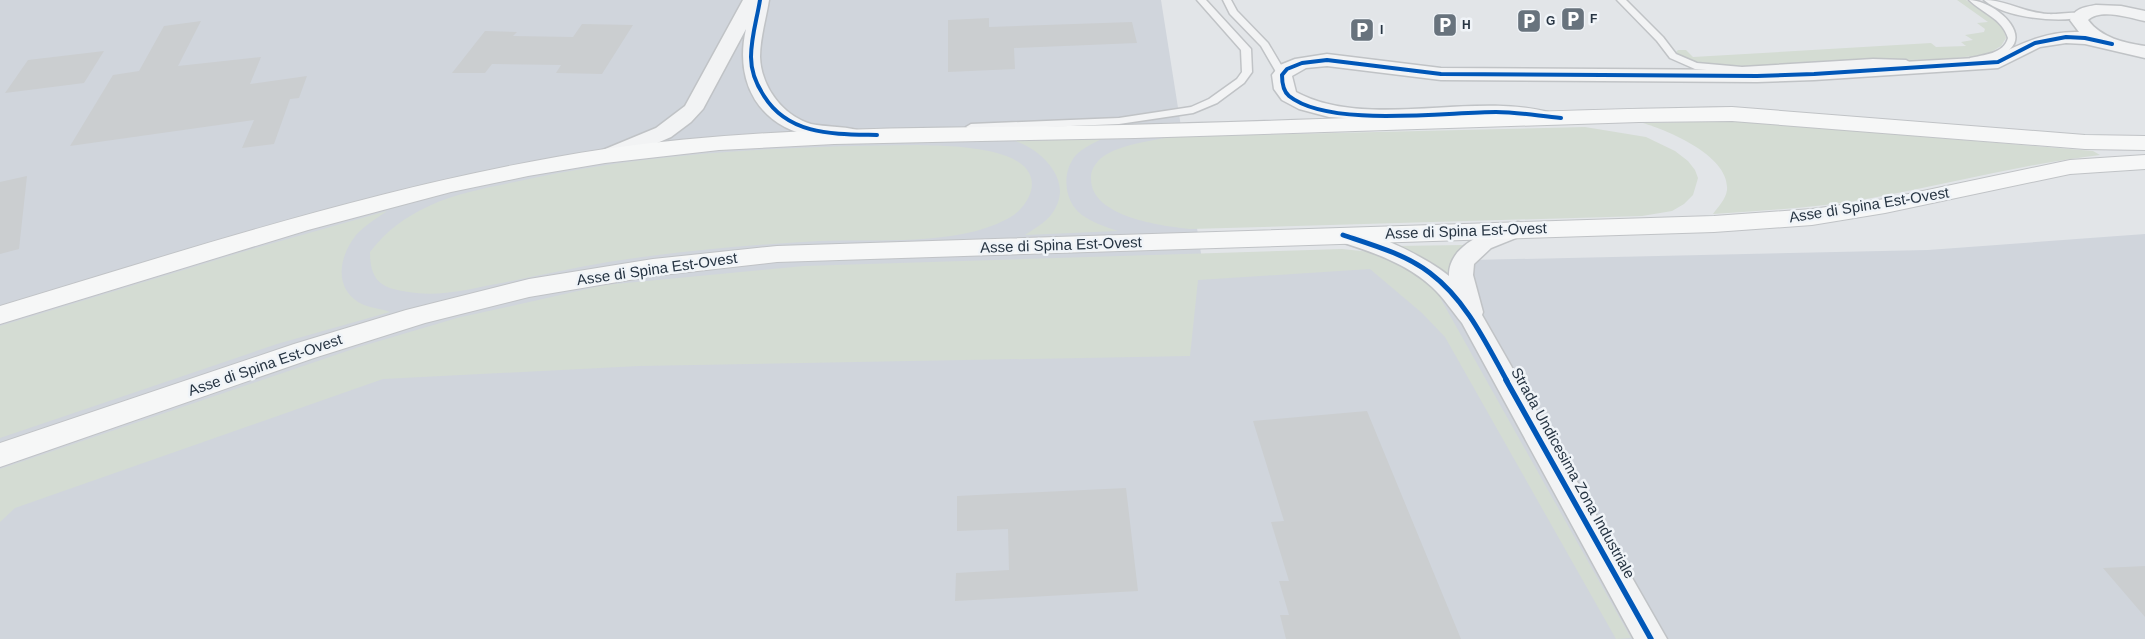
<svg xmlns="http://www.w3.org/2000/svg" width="2145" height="639" viewBox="0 0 2145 639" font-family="Helvetica,sans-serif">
	<rect width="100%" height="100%" fill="#e2e5e8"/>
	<path fill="#d0d5dc" d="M 0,0 L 1161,0 L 1203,266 L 1928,250 L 2145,234 L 2145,639 L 0,639 Z"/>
	<path fill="#d4dcd3" d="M 1957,0 L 1966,0 L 1989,16 L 2003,28 L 2006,38 L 2001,46 L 1986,55 L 1943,59 L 1872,61 L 1768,67 L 1698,64 L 1677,56 L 1675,53 L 1678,50 L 1686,50 L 1693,57 L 1931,43 L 1936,47 L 1966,46 L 1961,42 L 1973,40 L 1965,35 L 1984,32 L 1985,29 L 1977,23 L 1988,22 Z
		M 1737,121 L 2093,151 L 2100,155 C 2023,164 1948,184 1872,198 C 1819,208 1766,210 1713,214 C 1718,207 1726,199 1727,190 C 1730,156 1669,131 1643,123 Z
		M 1585,127 L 1646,137 L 1675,151 L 1688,161 L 1695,170 L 1698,178 L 1696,185 L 1693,195 L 1684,204 L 1672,211 L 1642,216 L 1190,229 C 1162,226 1091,217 1091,179 C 1090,169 1098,159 1107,154 C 1125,144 1150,141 1170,137 Z
		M 1102,139 C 1093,143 1083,148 1076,155 C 1061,172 1064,202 1082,215 C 1093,223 1106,227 1118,231 L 1025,235 C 1037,227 1050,220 1056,207 C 1071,178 1040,149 1015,141 Z
		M 919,145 C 946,146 1042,145 1031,191 C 1028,202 1018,214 1007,219 C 958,246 875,239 819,241 C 749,245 678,251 608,262 C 571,268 533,277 496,284 C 470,289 443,296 416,293 C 386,289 370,286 370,252 C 386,231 405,217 429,206 C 458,192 492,187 524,180 C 653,152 787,146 919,145 Z
		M 387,211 C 377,218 364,226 356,235 C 338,258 333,291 364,305 C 372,308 382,309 390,312 L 277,344 L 0,438 L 0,326 L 249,250 Z
		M 1463,245 L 1451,260 L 1448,278 L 1431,263 L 1395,246 Z
		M 1342,249 L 1371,252 L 1392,257 L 1434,287 L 1631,638 L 1616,639 L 1445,337 L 1422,313 L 1370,269 L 1198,280 L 1190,356 L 639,366 L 383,379 L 15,508 L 0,522 L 0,469 L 359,347 L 457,318 L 605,285 L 804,266 Z"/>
	<path fill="#cbced0" d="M 989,18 L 989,27 L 1132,22 L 1137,43 L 1014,48 L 1015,69 L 948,72 L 948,20 Z
		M 201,21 L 178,66 L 261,57 L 250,84 L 307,76 L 299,98 L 290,99 L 274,144 L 242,148 L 254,120 L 70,146 L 113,75 L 139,71 L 164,26 Z
		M 582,24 L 633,25 L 602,74 L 556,73 L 561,65 L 492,64 L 485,73 L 452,73 L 485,31 L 517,32 L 513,36 L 573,37 Z
		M 104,51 L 84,83 L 5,93 L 28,60 Z
		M 27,176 L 19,249 L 0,254 L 0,182 Z
		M 1367,411 L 1461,639 L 1286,639 L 1280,615 L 1289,615 L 1279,581 L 1289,581 L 1271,522 L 1284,521 L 1253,421 Z
		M 1126,488 L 1138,591 L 955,601 L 956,573 L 1009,570 L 1008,529 L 957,531 L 957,496 Z
		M 2145,566 L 2145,617 L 2103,568 Z"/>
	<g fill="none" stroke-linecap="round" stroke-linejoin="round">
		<defs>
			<path id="lane" d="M 1197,0 L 1206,0 L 1251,49 L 1252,72 L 1244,83 L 1217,103 L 1193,113 L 1119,124 L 971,130 L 966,127 L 971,124 L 1119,118 L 1191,107 L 1209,99 L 1237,79 L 1242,72 L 1241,50 Z
				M 1223,0 L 1231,0 L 1237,11 L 1268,43 L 1287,75 L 1285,77 L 1279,77 L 1261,46 L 1230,14 Z
				M 1617,0 L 1626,0 L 1663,37 L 1676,54 L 1697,63 L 1742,67 L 1873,59 L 1906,60 L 1911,63 L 1906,66 L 1873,65 L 1742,73 L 1695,69 L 1670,58 L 1657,41 Z
				M 1969,0 C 1996,0 2044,43 1993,58 C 1985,61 1977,63 1970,62 L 1970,58 C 1983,55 2004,54 2008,38 C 2002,18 1982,13 1969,0 Z
				M 1984,0 C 2006,0 2025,13 2048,14 C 2057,15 2080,10 2085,15 L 2084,17 C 2058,23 2004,18 1984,0 Z"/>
			<path id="street" d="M 743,0 L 769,0 C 766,19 760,38 760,57 C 761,87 783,116 811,124 C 826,127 842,126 857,130 L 860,134 L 857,138 C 844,142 829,139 815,137 C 759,127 734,83 746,29 L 703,109 L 691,122 L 671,137 L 648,147 L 612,160 L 605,162 L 598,160 L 594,156 L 598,152 L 656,128 L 685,106 Z
				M 2096,5 L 2121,6 L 2145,11 L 2145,21 C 2130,18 2101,8 2088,20 C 2101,38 2125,43 2145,46 L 2145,58 L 2085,44 L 2066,43 L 2040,47 L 1998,68 L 1814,80 L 1757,82 L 1441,80 L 1327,66 L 1306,68 L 1292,76 L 1296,92 C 1367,130 1470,92 1548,112 L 1551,116 L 1548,120 L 1541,122 L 1495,118 L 1388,121 L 1329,117 L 1299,109 L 1282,100 L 1274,89 L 1272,75 L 1280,65 L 1295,59 L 1327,54 L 1441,68 L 1757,70 L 1994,57 C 2022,43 2047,31 2079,32 L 2070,20 C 2075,8 2085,7 2096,5 Z
				M 1518,222 L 1526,224 L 1529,229 L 1526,234 L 1491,248 L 1474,264 L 1473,275 L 1483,312 L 1482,315 L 1667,639 L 1634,639 L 1462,323 C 1452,311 1444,298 1432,287 C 1405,262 1369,251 1335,240 L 1331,235 L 1335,230 C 1361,223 1429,259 1449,276 C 1448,244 1491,229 1518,222 Z"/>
			<path id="secondary" d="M 1732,107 L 2085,135 L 2145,136 L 2145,150 L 2085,149 L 1732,121 L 1639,122 L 1135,138 L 834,144 L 719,150 L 605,163 L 528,176 L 451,192 L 308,230 L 0,324 L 0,306 C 199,246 399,180 605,149 C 777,124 951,129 1124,125 C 1327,120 1529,110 1732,107 Z
				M 2145,155 L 2145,169 L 2070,174 L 1885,213 L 1812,225 L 1714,232 L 777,262 L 653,276 L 529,297 L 425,323 L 314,358 L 0,467 L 0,443 L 294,344 L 406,310 L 529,279 L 653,259 L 777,246 L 1714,216 L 1812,209 L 1885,199 L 2070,160 Z"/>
		</defs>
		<use href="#lane" stroke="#c0c3c6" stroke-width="3"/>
		<use href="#street" stroke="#c0c3c6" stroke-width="3"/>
		<use href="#secondary" stroke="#c0c3c6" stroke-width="2"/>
		<use href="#lane" fill="#f2f3f4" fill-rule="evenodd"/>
		<use href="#street" fill="#f2f3f4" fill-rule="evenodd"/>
		<use href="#secondary" fill="#f6f7f7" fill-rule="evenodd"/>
		<defs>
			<path id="cycleway-far2" d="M 760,0 C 757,19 751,37 751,57 C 751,71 756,84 764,96 C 789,136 835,134 877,135
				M 1561,118 C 1539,116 1518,112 1496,112 C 1445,112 1329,128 1289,96 C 1283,91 1282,82 1282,75 L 1287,69 L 1302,63 L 1327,60 L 1441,74 L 1757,76 L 1814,74 L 1998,62 L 2035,43 L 2066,37 L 2085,38 L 2112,44"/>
			<path id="cycleway-far1" d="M 1343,235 C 1373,245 1405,254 1430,273 C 1466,300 1486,343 1507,381"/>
			<path id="cycleway" d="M 1506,380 L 1651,639"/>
		</defs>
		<use href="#cycleway-far2" stroke="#f0f4f8" stroke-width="6"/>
		<use href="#cycleway-far1" stroke="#f0f4f8" stroke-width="8"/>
		<use href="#cycleway" stroke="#f0f4f8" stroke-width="9"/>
		<use href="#cycleway-far2" stroke="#0057b8" stroke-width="4"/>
		<use href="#cycleway-far1" stroke="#0057b8" stroke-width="5"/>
		<use href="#cycleway" stroke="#0057b8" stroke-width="5.5"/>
	</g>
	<defs>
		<symbol id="parking-square" viewBox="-11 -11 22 22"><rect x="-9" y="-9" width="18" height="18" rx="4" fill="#68737d" stroke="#f0f4f8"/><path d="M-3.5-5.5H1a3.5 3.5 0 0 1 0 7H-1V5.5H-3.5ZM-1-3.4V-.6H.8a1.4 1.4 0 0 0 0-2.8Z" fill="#fff"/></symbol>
	</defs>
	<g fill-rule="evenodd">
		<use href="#parking-square" x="1559" y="5" width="28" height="28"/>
		<use href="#parking-square" x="1515" y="7" width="28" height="28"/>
		<use href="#parking-square" x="1431" y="11" width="28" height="28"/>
		<use href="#parking-square" x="1348" y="16" width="28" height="28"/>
	</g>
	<g text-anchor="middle" stroke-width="5" stroke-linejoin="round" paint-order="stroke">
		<g font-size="12" font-weight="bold" fill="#273543" stroke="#f0f4f8" text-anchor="start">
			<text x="1590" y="23">F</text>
			<text x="1546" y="25">G</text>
			<text x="1462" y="29">H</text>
			<text x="1380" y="34">I</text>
		</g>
		<g font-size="15" fill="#273543" stroke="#f0f4f8">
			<text transform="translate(1869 205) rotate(-9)" y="5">Asse di Spina Est-Ovest</text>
			<text transform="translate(1466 231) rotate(-2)" y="5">Asse di Spina Est-Ovest</text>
			<text transform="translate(1061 245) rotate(-2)" y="5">Asse di Spina Est-Ovest</text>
			<text transform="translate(657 269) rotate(-8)" y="5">Asse di Spina Est-Ovest</text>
			<text transform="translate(265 365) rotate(-19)" y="5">Asse di Spina Est-Ovest</text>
			<text transform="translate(1573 473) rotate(61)" y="5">Strada Undicesima Zona Industriale</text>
		</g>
	</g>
</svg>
